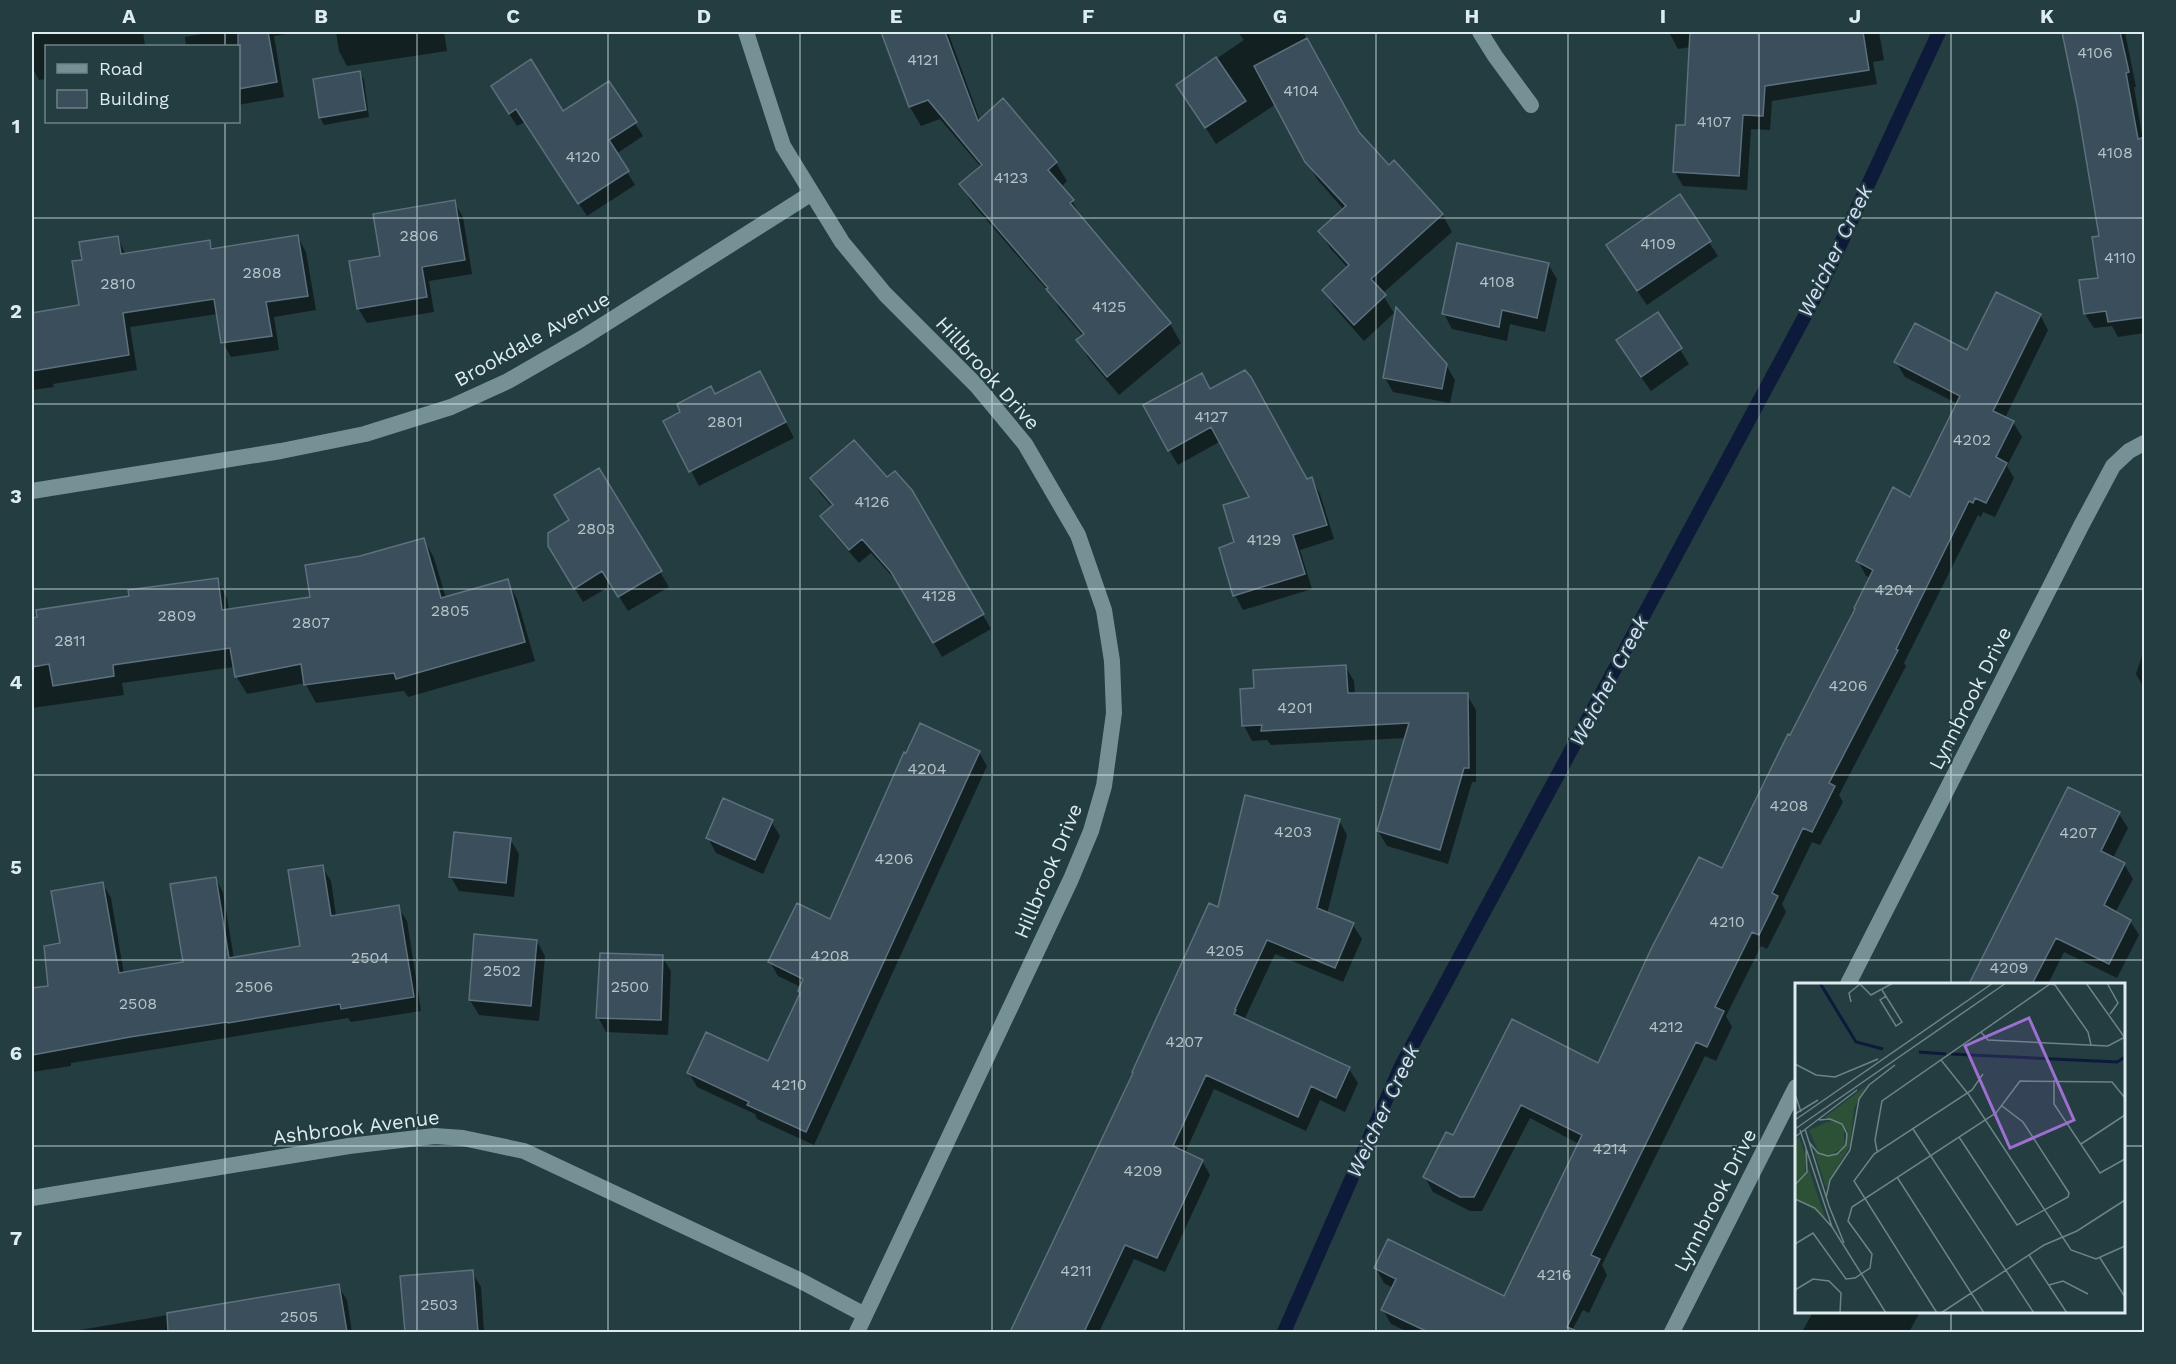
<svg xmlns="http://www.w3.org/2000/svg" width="2176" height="1364" viewBox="0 0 2176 1364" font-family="'Work Sans',sans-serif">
	<rect width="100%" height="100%" fill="#233d41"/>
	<path fill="#0007" d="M 32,32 L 143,32 L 145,46 L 46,46 L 46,79 L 39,80 L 32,67 Z
		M 213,32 L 300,32 L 274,36 L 284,97 L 238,105 L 238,46 L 186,46 L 185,37 Z
		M 336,32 L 444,32 L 447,51 L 347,66 L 339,51 Z
		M 882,32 L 948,32 L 980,120 L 1056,163 L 1067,181 L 1061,187 L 1072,201 L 1083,220 L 1170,324 L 1181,343 L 1119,395 L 1089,359 L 1078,340 L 1083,336 L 1059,308 L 1053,297 L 972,203 L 961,184 L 981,167 L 940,119 L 921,126 L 910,107 Z
		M 1238,32 L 1303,32 L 1359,134 L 1389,168 L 1442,214 L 1452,232 L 1382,294 L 1394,313 L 1364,341 L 1334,307 L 1324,290 L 1348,268 L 1330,248 L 1320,231 L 1344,210 L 1317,179 L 1276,104 L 1216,144 L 1178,85 L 1244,40 Z
		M 1669,32 L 1879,32 L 1884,60 L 1873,62 L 1877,84 L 1772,101 L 1770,130 L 1751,129 L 1747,190 L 1683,186 L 1675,172 L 1686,127 L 1691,47 L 1678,49 Z
		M 2063,32 L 2125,32 L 2136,87 L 2134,87 L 2144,147 L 2144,333 L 2118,337 L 2112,326 L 2094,328 L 2085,314 L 2100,279 L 2101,237 L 2078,104 Z
		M 360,73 L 364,80 L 369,117 L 324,125 L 320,118 Z
		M 609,83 L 643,136 L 616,154 L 635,185 L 587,216 L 525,122 L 517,126 L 500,99 L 563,113 Z
		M 1679,197 L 1718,256 L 1647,305 L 1616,260 Z
		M 454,202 L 463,217 L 472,274 L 429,281 L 434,312 L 367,323 L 358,308 L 382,258 Z
		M 117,237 L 126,255 L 209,241 L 214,250 L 298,237 L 306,252 L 316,310 L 274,317 L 279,350 L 231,357 L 223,343 L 218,314 L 130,327 L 137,370 L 53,384 L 54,387 L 32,390 L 32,314 L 81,306 L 84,261 Z
		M 1548,264 L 1557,279 L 1545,332 L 1510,324 L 1507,341 L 1452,329 L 1444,314 Z
		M 1657,314 L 1689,364 L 1651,391 L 1626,356 Z
		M 2040,315 L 2048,330 L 2005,418 L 2013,422 L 2022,437 L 2007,466 L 2014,478 L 1995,517 L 1983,512 L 1981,517 L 1978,515 L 1904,663 L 1906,666 L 1839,795 L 1843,802 L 1820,845 L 1812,842 L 1782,904 L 1786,912 L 1767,949 L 1761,946 L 1726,1016 L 1732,1027 L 1716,1061 L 1705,1056 L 1602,1265 L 1607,1275 L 1589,1313 L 1583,1310 L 1571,1332 L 1408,1332 L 1391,1324 L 1383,1310 L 1393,1288 L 1384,1283 L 1376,1268 L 1505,1298 L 1579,1144 L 1530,1118 L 1482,1211 L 1470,1211 L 1433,1192 L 1425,1177 L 1454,1137 L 1598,1065 L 1722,870 L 1856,610 L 1871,578 L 1866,576 L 1858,561 L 1911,499 L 1958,404 L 1905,377 L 1896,362 L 1968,352 Z
		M 1446,365 L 1455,380 L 1450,403 L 1393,392 L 1385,378 Z
		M 768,387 L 794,438 L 699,486 L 665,421 L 715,396 Z
		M 1211,391 L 1307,481 L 1312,479 L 1320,494 L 1334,539 L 1300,550 L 1312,589 L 1243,610 L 1235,595 L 1236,543 L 1251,498 L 1221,441 L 1178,465 L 1169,450 Z
		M 599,470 L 669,587 L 628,611 L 612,585 L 583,602 L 549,546 L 571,520 Z
		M 812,479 L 887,479 L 910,491 L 991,629 L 942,657 L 902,587 L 871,553 L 859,563 L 831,531 L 822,517 L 833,508 L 820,493 Z
		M 424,540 L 434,558 L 446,598 L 507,581 L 517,599 L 535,661 L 408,697 L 404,691 L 316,703 L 305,683 L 247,694 L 236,676 L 234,667 L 122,683 L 124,695 L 32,708 L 32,619 L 217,580 L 227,598 L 229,610 L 311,599 L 361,558 Z
		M 2144,650 L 2144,688 L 2136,674 Z
		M 1345,666 L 1354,681 L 1355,695 L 1467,695 L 1476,710 L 1476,782 L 1472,782 L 1448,864 L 1387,846 L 1378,831 L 1406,738 L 1271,745 L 1267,740 L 1252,741 L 1244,726 L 1256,689 Z
		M 979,752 L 987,766 L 814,1145 L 757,1119 L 755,1114 L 697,1087 L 689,1073 L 769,1063 L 801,994 L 801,987 L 778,976 L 770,962 L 831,921 Z
		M 2068,789 L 2119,814 L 2128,828 L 2113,858 L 2124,864 L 2133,879 L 2115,913 L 2130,921 L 2139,935 L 2117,978 L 2064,952 L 2048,984 L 1969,984 Z
		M 1339,820 L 1347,835 L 1327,914 L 1353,925 L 1362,939 L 1343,982 L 1275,954 L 1244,1020 L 1349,1069 L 1358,1083 L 1345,1112 L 1320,1100 L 1306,1131 L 1214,1089 L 1185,1153 L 1202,1161 L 1210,1175 L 1165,1272 L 1134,1259 L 1099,1332 L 1011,1332 L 1219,909 Z
		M 771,821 L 780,836 L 763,874 L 716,853 L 708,838 Z
		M 510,839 L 519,854 L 514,897 L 459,891 L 451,877 Z
		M 322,867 L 331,881 L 336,916 L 398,907 L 407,921 L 421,1011 L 351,1022 L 348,1018 L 71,1063 L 71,1066 L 32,1072 L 32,990 L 50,987 L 62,945 L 103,884 L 111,898 L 124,974 L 185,963 L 215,878 L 223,892 L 234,959 L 302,947 Z
		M 537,941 L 545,956 L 539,1021 L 479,1015 L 470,1000 Z
		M 662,957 L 671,971 L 668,1035 L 606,1032 L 598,1017 Z
		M 472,1272 L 481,1287 L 484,1332 L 406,1332 L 402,1278 Z
		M 338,1286 L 347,1300 L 352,1332 L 68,1332 Z
		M 1813,1312 L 1920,1312 L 1909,1332 L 1802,1332 Z"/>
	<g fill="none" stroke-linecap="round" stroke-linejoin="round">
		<path stroke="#0d1a3a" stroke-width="14" d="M 1284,1332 L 1401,1066 L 1820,288 L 1939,32"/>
	</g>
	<path fill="#3b4e5b" stroke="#5c707d" stroke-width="1.5" d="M 238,32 L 268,32 L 277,82 L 238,89 Z
		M 881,32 L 945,32 L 978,121 L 1003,98 L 1057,162 L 1048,170 L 1074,200 L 1070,203 L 1171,323 L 1107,377 L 1076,340 L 1084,334 L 1046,289 L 1048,288 L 959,184 L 982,165 L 928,100 L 909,107 Z
		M 1690,32 L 1863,32 L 1869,70 L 1765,86 L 1763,116 L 1743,115 L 1739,176 L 1673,172 L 1676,125 L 1685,125 Z
		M 2062,32 L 2120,32 L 2129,72 L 2126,73 L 2138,139 L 2145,137 L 2145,317 L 2108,322 L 2106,311 L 2084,314 L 2079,280 L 2098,278 L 2092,237 L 2099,236 L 2077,105 Z
		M 1307,38 L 1359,132 L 1389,165 L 1394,160 L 1443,214 L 1371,279 L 1386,295 L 1354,325 L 1322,290 L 1349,265 L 1318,231 L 1346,206 L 1305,162 L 1254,66 Z
		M 1216,57 L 1246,101 L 1205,128 L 1176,85 Z
		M 531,59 L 563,111 L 609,81 L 637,122 L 609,140 L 629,171 L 578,204 L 516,109 L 509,114 L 491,86 Z
		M 360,71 L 366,110 L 319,118 L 313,79 Z
		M 1680,194 L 1711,241 L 1637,291 L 1606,245 Z
		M 455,200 L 465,260 L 422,267 L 427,297 L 357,309 L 349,261 L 380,256 L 373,214 Z
		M 298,235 L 308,296 L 266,302 L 272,336 L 221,343 L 214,299 L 123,313 L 129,355 L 32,371 L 32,313 L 79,305 L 72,261 L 82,260 L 79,242 L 118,236 L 121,254 L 210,240 L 211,249 Z
		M 1457,243 L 1549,263 L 1537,318 L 1502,310 L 1499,327 L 1442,314 Z
		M 1996,292 L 2041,314 L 1993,411 L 2014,421 L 1996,457 L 2007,463 L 1986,503 L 1975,498 L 1973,503 L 1969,501 L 1896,649 L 1898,650 L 1829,783 L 1835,786 L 1812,832 L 1803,828 L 1772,893 L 1778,896 L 1759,935 L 1752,932 L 1715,1007 L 1724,1011 L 1707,1047 L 1696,1042 L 1591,1255 L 1600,1259 L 1567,1327 L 1579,1332 L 1428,1332 L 1381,1310 L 1396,1279 L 1374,1268 L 1388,1239 L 1504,1296 L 1582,1135 L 1521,1105 L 1474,1197 L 1460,1197 L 1423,1177 L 1446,1132 L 1453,1135 L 1512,1019 L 1598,1063 L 1652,947 L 1699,857 L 1722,868 L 1788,734 L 1790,735 L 1855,609 L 1854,608 L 1873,570 L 1856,561 L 1893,487 L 1910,497 L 1960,396 L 1894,362 L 1915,323 L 1967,350 Z
		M 1396,307 L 1447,364 L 1442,389 L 1383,378 Z
		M 1658,312 L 1682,348 L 1641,377 L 1616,340 Z
		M 1245,370 L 1251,377 L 1307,479 L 1312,477 L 1327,525 L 1293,535 L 1305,574 L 1233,596 L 1219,548 L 1234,542 L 1223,505 L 1249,497 L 1211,427 L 1168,451 L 1143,405 L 1202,373 L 1210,389 Z
		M 760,371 L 786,422 L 689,472 L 663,421 L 680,412 L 677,404 L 711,386 L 715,394 Z
		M 854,440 L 887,477 L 895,471 L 912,490 L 984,614 L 933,643 L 891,572 L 862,539 L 849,550 L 820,516 L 833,505 L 810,478 Z
		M 599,468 L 662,571 L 618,597 L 602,571 L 574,589 L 548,546 L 548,533 L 569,520 L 554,495 Z
		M 424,538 L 441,598 L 508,579 L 525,642 L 396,679 L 394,673 L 304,685 L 301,664 L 235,677 L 230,648 L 113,665 L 114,676 L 53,686 L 49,664 L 32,667 L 32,618 L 37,617 L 36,610 L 129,596 L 128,590 L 218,578 L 222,610 L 310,597 L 305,565 L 360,556 Z
		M 1346,665 L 1348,693 L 1468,693 L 1469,768 L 1464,768 L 1440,850 L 1377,831 L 1409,723 L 1261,731 L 1262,725 L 1242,726 L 1240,689 L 1254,688 L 1253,670 Z
		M 920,723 L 980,751 L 806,1132 L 747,1105 L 749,1102 L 687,1073 L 706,1032 L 768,1061 L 800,993 L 798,991 L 803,979 L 768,962 L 797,903 L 830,919 L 904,752 L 906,753 Z
		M 2068,787 L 2120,812 L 2101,851 L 2125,863 L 2104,905 L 2131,920 L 2109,964 L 2056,938 L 2032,984 L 1969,984 Z
		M 1245,795 L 1340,819 L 1317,908 L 1354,923 L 1335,968 L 1267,940 L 1235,1009 L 1236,1010 L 1234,1014 L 1350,1067 L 1336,1098 L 1311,1086 L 1298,1117 L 1206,1075 L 1173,1146 L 1203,1160 L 1157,1258 L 1125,1245 L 1084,1332 L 1010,1332 L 1133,1073 L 1132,1072 L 1209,903 L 1218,907 Z
		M 723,798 L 773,820 L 755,860 L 706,838 Z
		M 454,832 L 511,838 L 506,883 L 449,877 Z
		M 323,865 L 331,916 L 399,905 L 414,997 L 341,1009 L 340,1004 L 228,1023 L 227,1022 L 130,1037 L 32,1055 L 32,988 L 48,986 L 44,946 L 60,943 L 51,891 L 103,882 L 119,973 L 183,962 L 170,884 L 216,877 L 229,958 L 300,946 L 288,870 Z
		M 474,934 L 537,940 L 531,1006 L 469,1000 Z
		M 600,953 L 663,955 L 661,1020 L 596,1018 Z
		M 473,1270 L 478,1332 L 405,1332 L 400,1276 Z
		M 339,1284 L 347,1332 L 168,1332 L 167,1313 Z"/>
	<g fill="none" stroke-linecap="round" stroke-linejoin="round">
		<path stroke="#759196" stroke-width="16" d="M 746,32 L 783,146 L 842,242 L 885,294 L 976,385 L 1025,444 L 1078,535 L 1104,610 L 1112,661 L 1114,713 L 1104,786 L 1091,831 L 1071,879 L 857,1332
			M 1480,32 L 1495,56 L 1531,105
			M 32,491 L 281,451 L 365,434 L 451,407 L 508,381 L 581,339 L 812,193
			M 1848,984 L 2081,526 L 2113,466 L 2129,451 L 2144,443
			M 32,1198 L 349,1146 L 435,1136 L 463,1138 L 524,1151 L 799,1280 L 865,1315
			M 1672,1332 L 1796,1087"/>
	</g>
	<path fill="none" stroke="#ddecee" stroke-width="1.5" stroke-opacity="0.55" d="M 225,32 L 225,46M 417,32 L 417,1332M 608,32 L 608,1332M 800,32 L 800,1332M 992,32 L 992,1332M 1184,32 L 1184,1332M 1376,32 L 1376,1332M 1568,32 L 1568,1332M 1759,32 L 1759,1332M 1951,32 L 1951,984M 225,122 L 225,1332M 32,218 L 2144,218M 32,404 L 2144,404M 32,589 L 2144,589M 32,775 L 2144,775M 32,960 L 2144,960M 32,1146 L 1796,1146M 2124,1146 L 2144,1146M 1951,1312 L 1951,1332"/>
	<g text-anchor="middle" stroke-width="4.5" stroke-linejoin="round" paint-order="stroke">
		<g font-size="16" fill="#b4c4c9">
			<text x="2095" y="58">4106</text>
			<text x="923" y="65">4121</text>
			<text x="1301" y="96">4104</text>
			<text x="1714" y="127">4107</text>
			<text x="2115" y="158">4108</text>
			<text x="583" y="162">4120</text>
			<text x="1011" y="183">4123</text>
			<text x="419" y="241">2806</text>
			<text x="1658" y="249">4109</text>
			<text x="2120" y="263">4110</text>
			<text x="262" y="278">2808</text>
			<text x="1497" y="287">4108</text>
			<text x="118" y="289">2810</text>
			<text x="1109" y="312">4125</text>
			<text x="1211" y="422">4127</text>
			<text x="725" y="427">2801</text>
			<text x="1972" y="445">4202</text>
			<text x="872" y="507">4126</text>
			<text x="596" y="534">2803</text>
			<text x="1264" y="545">4129</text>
			<text x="1894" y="595">4204</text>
			<text x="939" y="601">4128</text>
			<text x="450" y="616">2805</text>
			<text x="177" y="621">2809</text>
			<text x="311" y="628">2807</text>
			<text x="70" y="646">2811</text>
			<text x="1848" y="691">4206</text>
			<text x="1295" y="713">4201</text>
			<text x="927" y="774">4204</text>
			<text x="1789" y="811">4208</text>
			<text x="1293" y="837">4203</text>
			<text x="2078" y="838">4207</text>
			<text x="894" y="864">4206</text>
			<text x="1727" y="927">4210</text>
			<text x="1225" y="956">4205</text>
			<text x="830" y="961">4208</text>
			<text x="370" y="963">2504</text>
			<text x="2009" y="973">4209</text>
			<text x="502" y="976">2502</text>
			<text x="254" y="992">2506</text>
			<text x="630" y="992">2500</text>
			<text x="138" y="1009">2508</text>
			<text x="1666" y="1032">4212</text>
			<text x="1184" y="1047">4207</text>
			<text x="789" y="1090">4210</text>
			<text x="1610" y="1154">4214</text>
			<text x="1143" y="1176">4209</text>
			<text x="1076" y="1276">4211</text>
			<text x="1554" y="1280">4216</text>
			<text x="439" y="1310">2503</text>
			<text x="299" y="1322">2505</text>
		</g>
		<g font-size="20" fill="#ddecee" stroke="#233d41">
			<text transform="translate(532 339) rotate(-29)" y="7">Brookdale Avenue</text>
			<text transform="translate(988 373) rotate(48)" y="7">Hillbrook Drive</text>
			<text transform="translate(1970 698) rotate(-63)" y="7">Lynnbrook Drive</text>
			<text transform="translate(1048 871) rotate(-67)" y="7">Hillbrook Drive</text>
			<text transform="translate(356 1127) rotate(-7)" y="7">Ashbrook Avenue</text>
			<text transform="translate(1715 1200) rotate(-63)" y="7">Lynnbrook Drive</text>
		</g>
		<g font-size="21" font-style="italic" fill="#d3dff8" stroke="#233d41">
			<text transform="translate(1835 251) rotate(-64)" y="7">Weicher Creek</text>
			<text transform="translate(1609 681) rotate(-62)" y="7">Weicher Creek</text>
			<text transform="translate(1383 1111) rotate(-65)" y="7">Weicher Creek</text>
		</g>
	</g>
	<g transform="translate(1795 983)">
		<rect width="330" height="330" fill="#233d41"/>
		<path d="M 71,103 L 59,125 L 55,162 L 31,205 L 19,168 L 46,170 L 53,148 L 30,134 ZM 37,137 L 49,146 L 49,164 L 35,172 L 23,168 L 14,147 ZM 4,154 L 11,174 L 10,190 L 0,201 L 0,157 ZM 14,186 L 26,223 L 31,235 L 0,215 L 0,204 Z" fill="#2c5137"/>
		<path fill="none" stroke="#0d1a3a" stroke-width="3" d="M 25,0 L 61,59 L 88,66M 124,69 L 151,71M 156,71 L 322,79 L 330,74"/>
		<path fill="none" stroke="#6d8386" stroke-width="1.5" d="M 64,0 L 76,12 L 98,0M 291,0 L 330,55M 312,0 L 323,20 L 315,31M 87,7 L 107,39 L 101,43 L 85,17 L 91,13M 56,19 L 54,10 L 65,1M 186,49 L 193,57 L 313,63 L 330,54M 146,77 L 174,112 L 276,267 L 301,276 L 330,263M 0,81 L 21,92 L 40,94 L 83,76M 259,97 L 259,121 L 305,190 L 330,176M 0,111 L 6,129M 0,131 L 23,117M 0,137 L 198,0M 0,146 L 211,0M 10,146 L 34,223 L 49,260M 118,146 L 239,330M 5,147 L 37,244 L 91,330M 0,154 L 62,107M 164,154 L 222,242 L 273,214 L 274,210 L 228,139 L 207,123M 14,159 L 23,170 L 33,173 L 42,171 L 51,162 L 52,151 L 47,141 L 35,136 L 24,137M 286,161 L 330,132M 82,168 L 80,157 L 87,118 L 255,1 L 260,2 L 293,49 L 296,62M 102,194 L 189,330M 0,202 L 12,189 L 11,165M 31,215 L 35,197 L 55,167 L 64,116 L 74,102 L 100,82M 0,216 L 20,225 L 37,244M 0,261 L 18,250 L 51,296 L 60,295 L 75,285 L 77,271 L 53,238 L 57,224 L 201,130 L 225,98 L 317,99 L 330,115M 234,272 L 272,330M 305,275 L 330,314M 254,302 L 268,298 L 293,311M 0,307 L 18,296 L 34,298 L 46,310 L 45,330M 142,330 L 59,198 L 79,171 L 177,107 L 188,91M 146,330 L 249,262 L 282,248 L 330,217"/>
		<path fill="#9d6fcf" fill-opacity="0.15" stroke="#9d6fcf" stroke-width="3" d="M 234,35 L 279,137 L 215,165 L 170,63 Z"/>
		<rect width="330" height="330" fill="none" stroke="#ddecee" stroke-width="3"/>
	</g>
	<rect width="2176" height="1364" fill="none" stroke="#233d41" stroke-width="66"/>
	<rect x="45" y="45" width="195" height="78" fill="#233d41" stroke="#6d8386" stroke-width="1.5"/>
	<rect x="57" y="64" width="30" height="9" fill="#759196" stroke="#6d8386" stroke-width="1.5"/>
	<text x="99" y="75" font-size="18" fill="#ddecee">Road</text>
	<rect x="57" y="90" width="30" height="18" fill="#3b4e5b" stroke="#6d8386" stroke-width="1.5"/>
	<text x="99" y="105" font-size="18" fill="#ddecee">Building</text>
	<rect x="33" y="33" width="2110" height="1298" fill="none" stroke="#ddecee" stroke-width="2"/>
	<g font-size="20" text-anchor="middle" font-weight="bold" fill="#ddecee">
		<text x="129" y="23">A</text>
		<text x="321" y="23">B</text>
		<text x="513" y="23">C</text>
		<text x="704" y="23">D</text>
		<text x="896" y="23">E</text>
		<text x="1088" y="23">F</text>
		<text x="1280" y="23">G</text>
		<text x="1472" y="23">H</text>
		<text x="1663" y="23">I</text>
		<text x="1855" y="23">J</text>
		<text x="2047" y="23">K</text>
		<text x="16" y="133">1</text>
		<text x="16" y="318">2</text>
		<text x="16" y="503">3</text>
		<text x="16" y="689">4</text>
		<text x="16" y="874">5</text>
		<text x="16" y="1060">6</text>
		<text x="16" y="1245">7</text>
	</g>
</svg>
